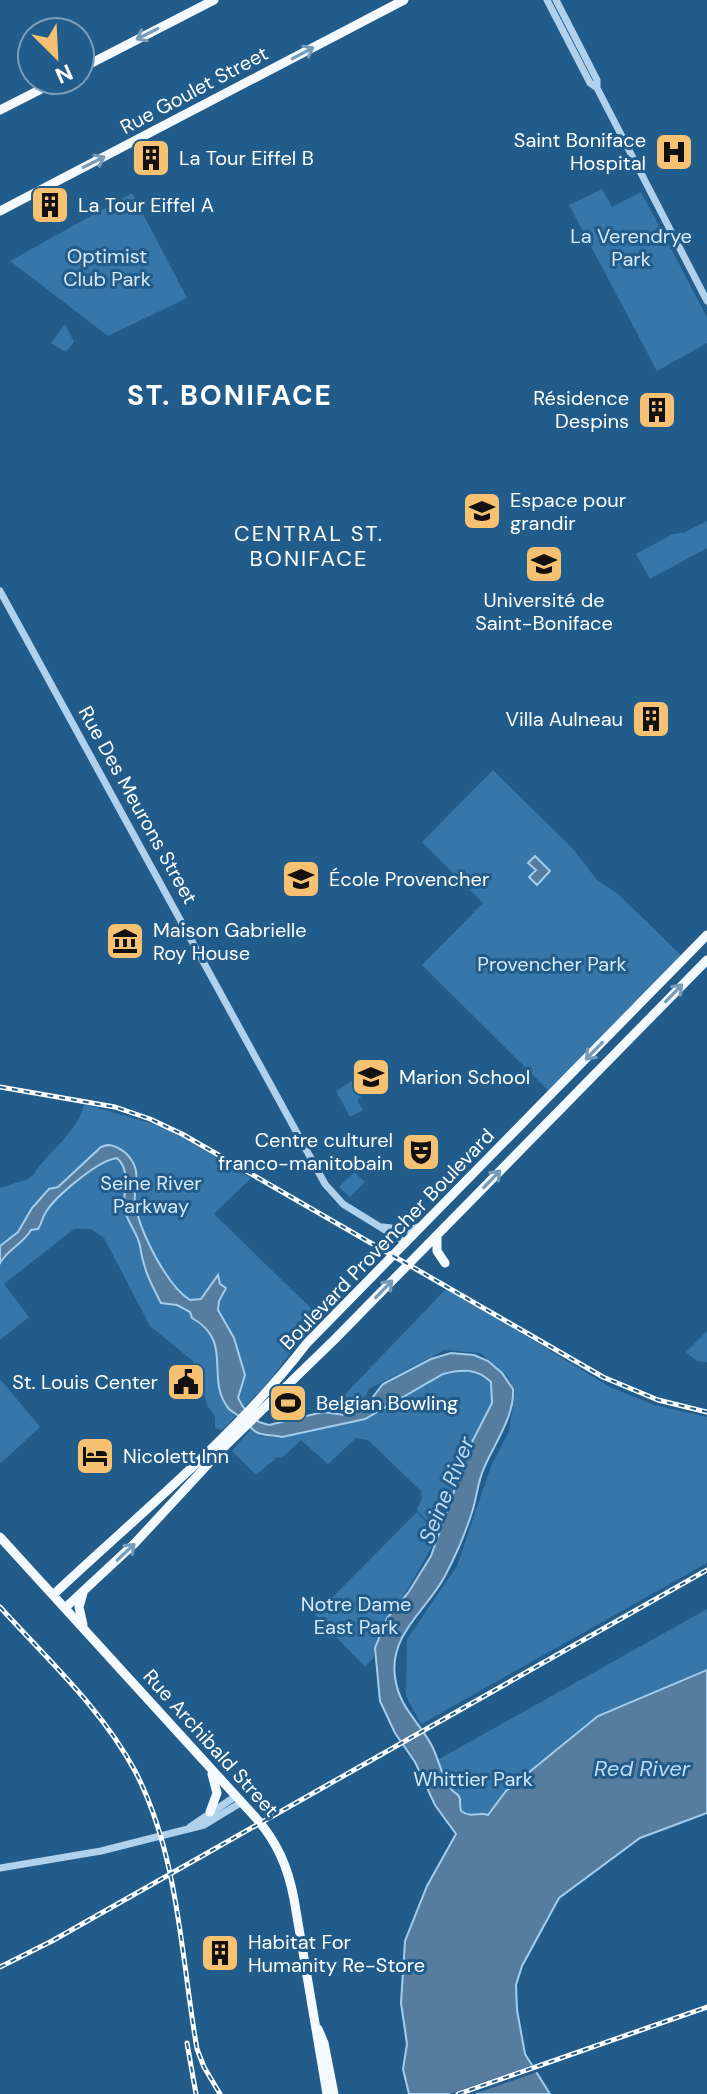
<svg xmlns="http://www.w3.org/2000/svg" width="707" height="2094" viewBox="0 0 707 2094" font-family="'DM Sans',sans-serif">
	<rect width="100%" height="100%" fill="#225c8b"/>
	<path fill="#3676a8" d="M 602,189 L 612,207 L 641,192 L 707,317 L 707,343 L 657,371 L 569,205 Z
		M 132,193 L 187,298 L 108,336 L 10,261 Z
		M 65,324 L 74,342 L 66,352 L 51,343 Z
		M 707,521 L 707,548 L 650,579 L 636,554 L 673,534 L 683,533 Z
		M 493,770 L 574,850 L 597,880 L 618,894 L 684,958 L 552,1094 L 422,965 L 483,903 L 422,842 Z
		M 352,1081 L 361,1097 L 357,1100 L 363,1110 L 350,1117 L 336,1091 Z
		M 84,1104 L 164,1127 L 251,1178 L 214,1214 L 321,1318 L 302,1337 L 268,1383 L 222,1430 L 215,1428 L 215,1416 L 208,1407 L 193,1361 L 150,1326 L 104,1238 L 91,1229 L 74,1229 L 4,1284 L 29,1317 L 0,1340 L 0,1188 L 28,1179 L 34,1174 C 49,1150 78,1133 84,1104 Z
		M 354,1172 L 365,1182 L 350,1197 L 339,1187 Z
		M 447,1288 L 610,1387 L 654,1405 L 707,1417 L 707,1563 L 421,1724 L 406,1696 L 407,1639 L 457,1566 L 491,1466 L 509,1431 L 515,1392 L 508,1377 L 480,1353 L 445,1350 L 369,1389 L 362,1404 L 349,1412 L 328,1412 Z
		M 707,1331 L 707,1362 L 697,1361 L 686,1352 Z
		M 467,1367 L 487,1374 L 496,1393 L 464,1471 L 442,1537 L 417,1510 L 422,1498 L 421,1491 L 368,1440 L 356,1438 L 328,1464 L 301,1440 L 282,1458 L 277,1457 L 256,1475 L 232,1451 L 250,1430 L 261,1436 L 274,1437 L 364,1416 L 438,1373 Z
		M 0,1379 L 40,1427 L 1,1463 L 0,1462 Z
		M 417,1512 L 438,1536 L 405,1594 L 388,1613 L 377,1638 L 373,1658 L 365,1667 L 315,1615 Z
		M 707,1609 L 707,1670 L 598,1716 L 488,1815 L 467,1826 L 432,1763 Z"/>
	<path fill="#567d9e" stroke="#a4cdec" stroke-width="2" d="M 535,856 L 550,871 L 537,885 L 529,877 L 536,870 L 528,863 Z
		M 107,1145 C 116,1145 127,1152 132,1161 C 141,1174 133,1189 135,1204 C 140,1231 166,1285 190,1300 L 201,1299 L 218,1275 L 220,1284 L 226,1288 L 219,1301 L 218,1310 L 234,1338 L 245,1375 L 238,1398 L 243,1407 L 259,1422 L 269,1425 L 323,1412 L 345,1415 L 369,1402 L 383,1384 L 431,1359 L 451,1353 L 474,1355 L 488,1361 L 502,1373 L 513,1389 C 515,1416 494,1444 484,1468 C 478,1481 477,1495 473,1509 C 466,1532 456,1555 445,1576 C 427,1610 389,1634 395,1677 C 399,1708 419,1721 432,1746 C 439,1760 442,1778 452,1790 C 456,1795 458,1792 460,1799 C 460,1803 460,1807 461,1811 C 472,1819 479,1811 488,1815 L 506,1791 L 598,1716 L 707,1670 L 707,1813 L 640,1838 L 559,1898 L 522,1966 L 516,1985 L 517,2010 L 525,2054 L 550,2094 L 409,2094 L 403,2069 L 407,2044 L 401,2003 L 405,1941 L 427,1886 L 456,1834 L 435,1805 L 415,1762 L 395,1733 L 380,1701 L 375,1648 L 387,1618 L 408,1593 L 431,1556 L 471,1444 L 492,1403 L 491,1382 C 477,1368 461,1369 443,1374 L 365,1419 L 282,1437 C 275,1435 266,1436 258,1433 C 251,1430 245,1421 239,1416 C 237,1415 230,1410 229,1409 C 204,1379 235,1342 192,1318 L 190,1312 L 177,1305 L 161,1303 C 150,1282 143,1268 140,1246 C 138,1234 128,1223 125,1211 C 121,1193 133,1173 117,1158 C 98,1160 55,1197 46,1212 C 42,1217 42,1224 38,1229 L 31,1230 C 23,1244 8,1249 0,1263 L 0,1246 L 18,1232 L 32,1208 L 49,1189 L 58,1187 L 101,1147 Z"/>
	<path fill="#225c8b" d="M 536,2064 L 540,2071 L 474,2094 L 449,2094 Z"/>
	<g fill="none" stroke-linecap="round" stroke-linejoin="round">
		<path stroke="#b0d1eb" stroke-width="7" d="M 547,0 L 590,83 L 597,88
			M 556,0 L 597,80 L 597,88 L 707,301
			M 0,591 L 325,1184 L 343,1204 L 406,1243
			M 383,1227 L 407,1230 L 418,1227
			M 190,1827 L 236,1796
			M 0,1868 L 101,1851 L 204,1825 L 242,1802"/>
		<path stroke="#f4f9fe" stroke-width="9" d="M 80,69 L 214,0
			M 0,110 L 59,80
			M 0,211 L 404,0
			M 437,1235 L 437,1251 L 445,1263
			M 0,1537 L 256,1818 C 277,1842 288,1867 294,1899 L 327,2094
			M 53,1595 C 140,1513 234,1438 307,1343 L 707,935
			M 65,1608 L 135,1543 L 223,1448 L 335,1339 L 707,960
			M 83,1625 L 79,1607 L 83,1593
			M 210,1812 L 217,1793 L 212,1774
			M 318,2029 L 324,2043 L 334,2094"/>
		<defs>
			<path id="rail" d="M 0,1087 L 115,1107 L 150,1119 L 182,1134 L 603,1377 L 658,1400 L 707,1412
				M 0,1607 C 47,1659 102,1709 135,1771 C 179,1856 181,1957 197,2049 L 204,2067 L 220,2094
				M 0,1967 L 52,1941 L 707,1570
				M 187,2043 L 196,2094
				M 458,2094 L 707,2007"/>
		</defs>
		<use href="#rail" stroke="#fff" stroke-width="5"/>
		<use href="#rail" stroke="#225c8b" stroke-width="2" stroke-dasharray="6" stroke-linecap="butt"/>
	</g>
	<defs><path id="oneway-shaft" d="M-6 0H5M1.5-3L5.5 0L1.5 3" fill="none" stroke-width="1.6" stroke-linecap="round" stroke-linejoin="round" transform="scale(2)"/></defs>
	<g stroke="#769bb9">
		<use href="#oneway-shaft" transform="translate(147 34) rotate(153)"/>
		<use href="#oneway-shaft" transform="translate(303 53) rotate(-28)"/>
		<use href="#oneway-shaft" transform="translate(94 162) rotate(-27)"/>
		<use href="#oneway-shaft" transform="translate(674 993) rotate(-46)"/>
		<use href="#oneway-shaft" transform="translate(594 1051) rotate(134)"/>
		<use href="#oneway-shaft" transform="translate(492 1179) rotate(-46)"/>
		<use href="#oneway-shaft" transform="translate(384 1289) rotate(-46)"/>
		<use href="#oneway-shaft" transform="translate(126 1552) rotate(-43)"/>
	</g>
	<defs>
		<symbol id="hospital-square" viewBox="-11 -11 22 22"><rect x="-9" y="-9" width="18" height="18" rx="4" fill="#f6c272" stroke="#225c8b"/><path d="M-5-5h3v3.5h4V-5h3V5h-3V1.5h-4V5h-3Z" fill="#111"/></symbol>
		<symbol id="building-square" viewBox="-11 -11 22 22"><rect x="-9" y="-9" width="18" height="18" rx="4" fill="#f6c272" stroke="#225c8b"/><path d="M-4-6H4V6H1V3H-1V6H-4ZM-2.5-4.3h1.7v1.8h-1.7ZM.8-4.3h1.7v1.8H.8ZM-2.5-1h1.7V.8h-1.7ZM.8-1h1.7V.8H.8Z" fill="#111"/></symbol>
		<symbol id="school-square" viewBox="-11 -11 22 22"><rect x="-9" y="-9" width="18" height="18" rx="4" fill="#f6c272" stroke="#225c8b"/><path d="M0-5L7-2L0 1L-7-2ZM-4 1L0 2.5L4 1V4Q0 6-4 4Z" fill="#111"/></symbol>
		<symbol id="university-square" viewBox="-11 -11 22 22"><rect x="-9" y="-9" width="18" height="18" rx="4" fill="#f6c272" stroke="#225c8b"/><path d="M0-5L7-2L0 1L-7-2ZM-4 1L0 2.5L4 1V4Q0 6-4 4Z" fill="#111"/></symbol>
		<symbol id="museum-square" viewBox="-11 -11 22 22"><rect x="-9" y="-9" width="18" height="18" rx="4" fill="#f6c272" stroke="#225c8b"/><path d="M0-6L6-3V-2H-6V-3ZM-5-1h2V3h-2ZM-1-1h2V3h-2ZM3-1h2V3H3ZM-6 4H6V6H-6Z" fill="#111"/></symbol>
		<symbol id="theatre-square" viewBox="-11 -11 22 22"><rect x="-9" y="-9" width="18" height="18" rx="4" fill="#f6c272" stroke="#225c8b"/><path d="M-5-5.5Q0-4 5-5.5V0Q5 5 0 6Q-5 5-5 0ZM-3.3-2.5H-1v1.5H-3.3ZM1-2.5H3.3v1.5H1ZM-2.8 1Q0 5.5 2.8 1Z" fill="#111"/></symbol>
		<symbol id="civic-square" viewBox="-11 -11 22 22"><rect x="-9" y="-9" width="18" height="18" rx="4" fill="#f6c272" stroke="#225c8b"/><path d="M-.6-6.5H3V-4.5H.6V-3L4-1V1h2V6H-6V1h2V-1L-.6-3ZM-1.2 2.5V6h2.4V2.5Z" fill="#111"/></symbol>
		<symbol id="stadium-square" viewBox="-11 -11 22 22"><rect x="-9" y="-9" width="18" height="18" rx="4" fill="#f6c272" stroke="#225c8b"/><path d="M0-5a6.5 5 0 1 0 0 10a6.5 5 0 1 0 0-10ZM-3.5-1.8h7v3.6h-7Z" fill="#111"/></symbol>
		<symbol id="hotel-square" viewBox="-11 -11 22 22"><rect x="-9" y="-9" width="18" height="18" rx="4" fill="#f6c272" stroke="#225c8b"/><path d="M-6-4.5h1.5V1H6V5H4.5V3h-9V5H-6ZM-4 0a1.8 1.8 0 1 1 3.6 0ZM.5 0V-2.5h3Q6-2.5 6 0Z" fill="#111"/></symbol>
	</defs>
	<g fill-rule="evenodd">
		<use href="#hospital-square" x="652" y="130" width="44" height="44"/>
		<use href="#building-square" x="129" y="136" width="44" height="44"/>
		<use href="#building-square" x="28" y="183" width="44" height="44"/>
		<use href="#building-square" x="635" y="388" width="44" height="44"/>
		<use href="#school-square" x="460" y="489" width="44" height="44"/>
		<use href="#university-square" x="522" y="542" width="44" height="44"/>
		<use href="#building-square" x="629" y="697" width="44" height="44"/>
		<use href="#school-square" x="279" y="857" width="44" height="44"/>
		<use href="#museum-square" x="103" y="919" width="44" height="44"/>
		<use href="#school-square" x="349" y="1055" width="44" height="44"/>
		<use href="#theatre-square" x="399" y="1130" width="44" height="44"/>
		<use href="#civic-square" x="164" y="1360" width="44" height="44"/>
		<use href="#stadium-square" x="266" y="1381" width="44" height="44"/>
		<use href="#hotel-square" x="73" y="1434" width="44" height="44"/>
		<use href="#building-square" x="198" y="1931" width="44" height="44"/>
	</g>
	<g text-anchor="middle" stroke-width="6" stroke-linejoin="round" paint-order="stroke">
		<g font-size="20" fill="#fff" stroke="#225c8b">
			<text transform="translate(194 90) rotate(-28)" y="7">Rue Goulet Street</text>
			<text transform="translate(138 805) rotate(61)" y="7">Rue Des Meurons Street</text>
			<text transform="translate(387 1239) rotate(-46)" y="7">Boulevard Provencher Boulevard</text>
			<text transform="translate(211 1743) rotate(48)" y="7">Rue Archibald Street</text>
		</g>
		<g font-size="20" fill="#fff" stroke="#225c8b" text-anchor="start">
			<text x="646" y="147" text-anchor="end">Saint Boniface<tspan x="646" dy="23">Hospital</tspan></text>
			<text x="179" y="165">La Tour Eiffel B</text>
			<text x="78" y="212">La Tour Eiffel A</text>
			<text x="629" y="405" text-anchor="end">Résidence<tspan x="629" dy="23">Despins</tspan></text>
			<text x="510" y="507">Espace pour<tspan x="510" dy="23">grandir</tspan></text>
			<text x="544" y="607" text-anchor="middle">Université de<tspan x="544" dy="23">Saint-Boniface</tspan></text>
			<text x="623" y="726" text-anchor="end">Villa Aulneau</text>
			<text x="329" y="886">École Provencher</text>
			<text x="153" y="937">Maison Gabrielle<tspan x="153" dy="23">Roy House</tspan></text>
			<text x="399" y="1084">Marion School</text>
			<text x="393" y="1147" text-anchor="end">Centre culturel<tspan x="393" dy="23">franco-manitobain</tspan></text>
			<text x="158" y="1389" text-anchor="end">St. Louis Center</text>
			<text x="316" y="1410">Belgian Bowling</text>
			<text x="123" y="1463">Nicolett Inn</text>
			<text x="248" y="1949">Habitat For<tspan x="248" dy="23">Humanity Re-Store</tspan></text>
		</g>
		<g font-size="20" fill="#d5e9f8" stroke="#225c8b">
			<text x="631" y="243">La Verendrye<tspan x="631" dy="23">Park</tspan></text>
			<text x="107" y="263">Optimist<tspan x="107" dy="23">Club Park</tspan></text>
			<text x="552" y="971">Provencher Park</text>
			<text x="151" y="1190">Seine River<tspan x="151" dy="23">Parkway</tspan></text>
			<text x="356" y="1611">Notre Dame<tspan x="356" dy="23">East Park</tspan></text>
			<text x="473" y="1786">Whittier Park</text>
		</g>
		<g font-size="22" letter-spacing="2" fill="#fff" stroke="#225c8b">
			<text x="309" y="541">CENTRAL ST.<tspan x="309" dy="25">BONIFACE</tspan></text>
		</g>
		<g font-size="22" font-style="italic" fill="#bcdaf2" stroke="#225c8b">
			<text transform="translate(446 1490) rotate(-68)" y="8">Seine River</text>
			<text x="642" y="1776">Red River</text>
		</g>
		<g font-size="28" font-weight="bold" letter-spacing="2" fill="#fff" stroke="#225c8b">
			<text x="230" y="405">ST. BONIFACE</text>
		</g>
	</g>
	<g transform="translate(56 56) rotate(156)"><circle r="38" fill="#225c8b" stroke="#7a9db9" stroke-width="2"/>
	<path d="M0-6L14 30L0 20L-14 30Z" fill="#f6c272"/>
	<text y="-12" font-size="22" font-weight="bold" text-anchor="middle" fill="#ffffff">N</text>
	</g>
</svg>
